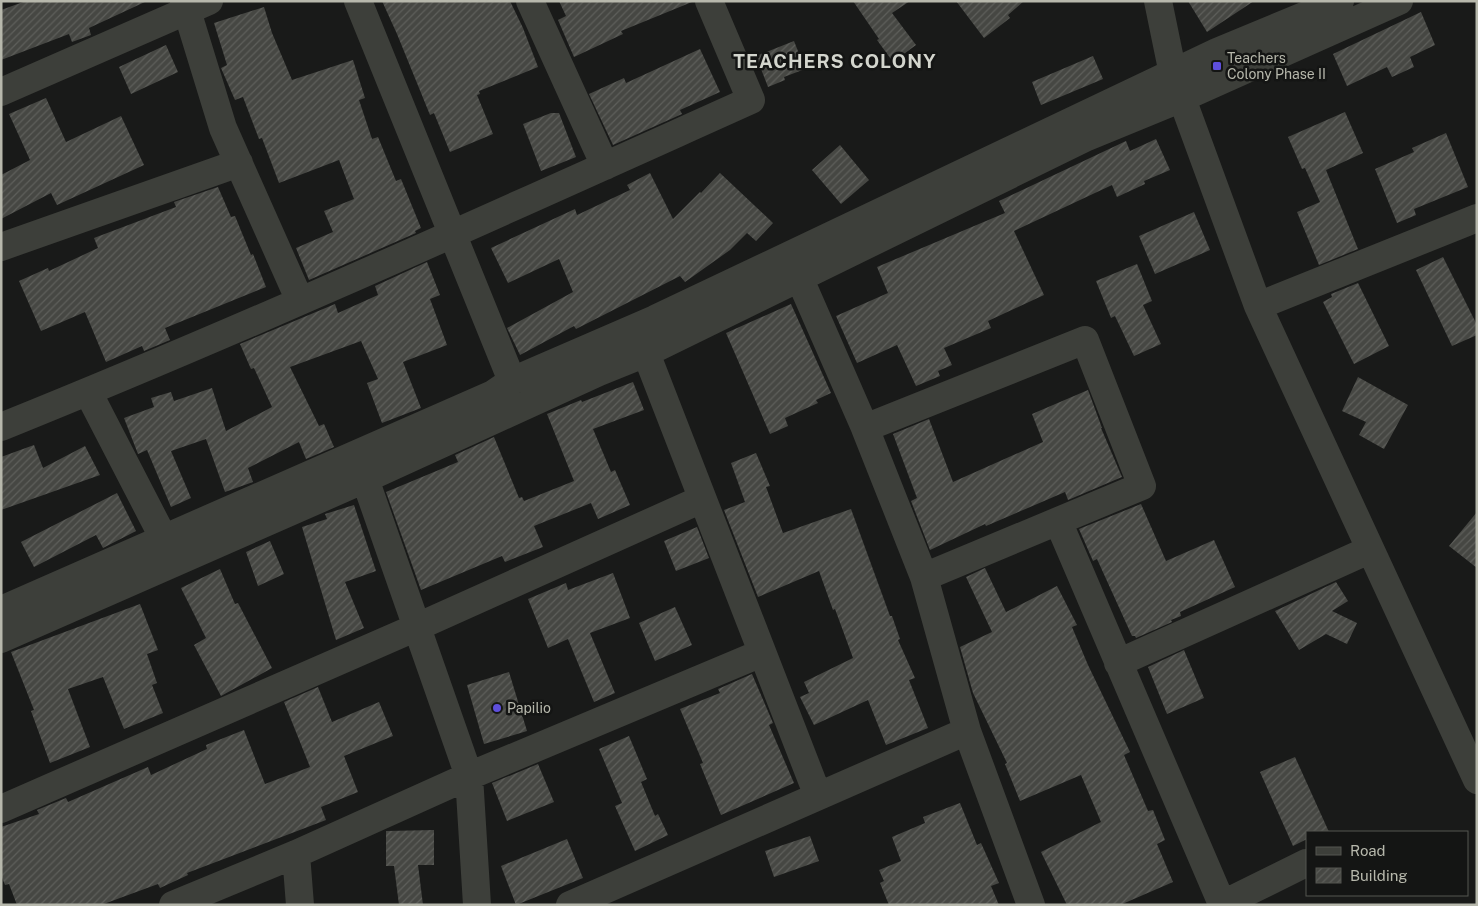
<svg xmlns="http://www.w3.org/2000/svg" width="1478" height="906" viewBox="0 0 1478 906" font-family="'Public Sans',sans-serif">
	<defs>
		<pattern id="building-hatch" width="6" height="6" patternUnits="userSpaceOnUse" patternTransform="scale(1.25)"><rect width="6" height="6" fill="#464743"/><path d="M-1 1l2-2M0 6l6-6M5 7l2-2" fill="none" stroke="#5e5f5b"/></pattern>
	</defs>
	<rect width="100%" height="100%" fill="#191a19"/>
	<path fill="url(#building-hatch)" d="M 26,1 L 147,1 L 89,28 L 91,35 L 72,42 L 69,34 L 1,60 L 1,10 Z
		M 382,1 L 510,1 L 523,28 L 538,67 L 479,91 L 480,94 L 477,95 L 493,134 L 450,152 L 434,113 L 430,115 L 397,34 Z
		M 559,1 L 692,1 L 692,2 L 621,31 L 623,34 L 574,57 L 558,20 L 566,16 Z
		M 853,1 L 910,1 L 892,13 L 916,45 L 893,62 L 877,40 L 879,39 Z
		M 956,1 L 1024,1 L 1008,15 L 1010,18 L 984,38 Z
		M 1188,1 L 1254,1 L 1207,32 Z
		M 264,7 L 272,33 L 292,80 L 353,60 L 365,98 L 359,100 L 372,139 L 378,137 L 396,181 L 401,179 L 421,228 L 415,231 L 416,233 L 309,280 L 296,248 L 333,232 L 324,211 L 354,199 L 339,160 L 279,183 L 262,138 L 259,139 L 243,97 L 235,100 L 221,68 L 227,65 L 214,23 Z
		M 1421,12 L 1435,45 L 1410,57 L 1414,67 L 1392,77 L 1387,67 L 1347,86 L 1333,54 Z
		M 794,41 L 805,69 L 784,77 L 785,80 L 768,87 L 756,56 Z
		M 166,45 L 178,72 L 131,94 L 119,67 Z
		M 700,49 L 720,92 L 680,110 L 682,114 L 613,145 L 589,94 L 624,78 L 626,83 Z
		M 1093,56 L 1103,79 L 1041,105 L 1032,82 Z
		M 46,98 L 66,142 L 121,116 L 144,165 L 57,205 L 51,193 L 1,219 L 1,175 L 30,160 L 9,114 Z
		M 1345,112 L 1363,153 L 1326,170 L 1358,249 L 1319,265 L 1297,212 L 1320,202 L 1305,168 L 1302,169 L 1288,137 Z
		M 551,113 L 559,113 L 576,157 L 541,171 L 523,124 Z
		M 1446,133 L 1468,187 L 1414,209 L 1416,215 L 1397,223 L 1375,169 L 1414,152 L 1412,148 Z
		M 1156,139 L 1170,170 L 1144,181 L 1145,184 L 1117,197 L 1112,185 L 1014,231 L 1044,295 L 988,321 L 991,328 L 944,348 L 952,365 L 938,371 L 940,376 L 916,386 L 897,345 L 857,363 L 836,316 L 888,293 L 877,267 L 1005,213 L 999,201 L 1126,141 L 1130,151 Z
		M 840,145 L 869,180 L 841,204 L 812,170 Z
		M 650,173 L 673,219 L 700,192 L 701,193 L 720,173 L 773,223 L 756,241 L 747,233 L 730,250 L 685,282 L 680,276 L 576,329 L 574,326 L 520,355 L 507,328 L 573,292 L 559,259 L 508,283 L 491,248 L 575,209 L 577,215 L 630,190 L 627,185 Z
		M 218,187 L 231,217 L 235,216 L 251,255 L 253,254 L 266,287 L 165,328 L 170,340 L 144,351 L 142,346 L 106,362 L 85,312 L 41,331 L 19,281 L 48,268 L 49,271 L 98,248 L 94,238 L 176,207 L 174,202 Z
		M 1194,212 L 1210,250 L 1155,274 L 1139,236 Z
		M 1443,257 L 1477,325 L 1477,335 L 1452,346 L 1416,270 Z
		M 427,262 L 440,295 L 430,299 L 447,345 L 403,362 L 421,408 L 382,423 L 367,383 L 378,379 L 361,341 L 290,367 L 319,426 L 324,424 L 334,447 L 306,459 L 299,442 L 248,468 L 253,482 L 225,492 L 206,439 L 171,451 L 191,498 L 171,507 L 147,450 L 138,454 L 124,418 L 154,407 L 151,398 L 171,392 L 174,401 L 212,388 L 226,431 L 272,407 L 254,368 L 251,369 L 240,344 L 335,304 L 338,313 L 378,295 L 375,286 Z
		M 1137,264 L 1152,301 L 1143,305 L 1161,344 L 1134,356 L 1115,316 L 1111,318 L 1096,281 Z
		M 1358,283 L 1389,346 L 1354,364 L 1323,302 L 1332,297 L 1331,294 Z
		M 791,304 L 831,393 L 816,400 L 818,403 L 785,418 L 788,426 L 770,434 L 726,333 Z
		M 1358,377 L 1408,405 L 1384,449 L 1359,435 L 1366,422 L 1342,411 Z
		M 633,382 L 644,410 L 593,429 L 611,472 L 615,470 L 630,505 L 598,519 L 591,503 L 534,526 L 543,547 L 505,562 L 502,556 L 421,590 L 386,492 L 458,462 L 455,455 L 494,437 L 519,498 L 522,497 L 524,501 L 574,481 L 547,414 L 581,400 L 582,402 Z
		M 1088,390 L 1102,428 L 1101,428 L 1122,477 L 1068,500 L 1065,492 L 986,526 L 985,524 L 930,550 L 911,501 L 917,498 L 893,434 L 929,419 L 953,482 L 1043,442 L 1032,414 Z
		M 34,445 L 43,468 L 85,446 L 100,475 L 1,510 L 1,457 Z
		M 756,453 L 770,486 L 766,487 L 783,533 L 851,509 L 890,616 L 892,616 L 900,639 L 898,640 L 915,678 L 909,680 L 928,728 L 886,745 L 868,700 L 814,725 L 800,697 L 809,693 L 804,682 L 853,658 L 835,609 L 833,610 L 819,571 L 758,597 L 724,510 L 745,502 L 731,463 Z
		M 117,493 L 136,531 L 103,548 L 96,535 L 34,567 L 21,542 Z
		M 1141,504 L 1166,561 L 1214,540 L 1235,587 L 1180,612 L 1181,616 L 1171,620 L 1172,622 L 1136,638 L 1135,636 L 1132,636 L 1097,559 L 1093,561 L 1079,529 Z
		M 354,505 L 376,571 L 345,582 L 364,628 L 336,640 L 302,527 L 327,519 L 325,514 Z
		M 1477,512 L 1477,568 L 1449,546 Z
		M 697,527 L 709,558 L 676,571 L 664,541 Z
		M 270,541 L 284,574 L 258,586 L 246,552 Z
		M 985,568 L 1006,612 L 1057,586 L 1077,625 L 1072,627 L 1088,665 L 1130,752 L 1124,755 L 1148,811 L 1153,810 L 1165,840 L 1157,844 L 1173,882 L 1120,905 L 1067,905 L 1041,852 L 1101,822 L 1081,775 L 1020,801 L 1005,764 L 1007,763 L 973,693 L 960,647 L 992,632 L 966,577 Z
		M 220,569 L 235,604 L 238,603 L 272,668 L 221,696 L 194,645 L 206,638 L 181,588 Z
		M 613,573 L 630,618 L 590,633 L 615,693 L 594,702 L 568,639 L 548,648 L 528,599 L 566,583 L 568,590 Z
		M 1336,582 L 1348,601 L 1332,611 L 1357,623 L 1347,644 L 1326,634 L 1299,650 L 1275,611 Z
		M 140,604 L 158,650 L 147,654 L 157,683 L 152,685 L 163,713 L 124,729 L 103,677 L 68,689 L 90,747 L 50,763 L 31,711 L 34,710 L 11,652 Z
		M 675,607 L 692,645 L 655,661 L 639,623 Z
		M 1184,650 L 1204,698 L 1167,714 L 1148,667 Z
		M 509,672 L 527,731 L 484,744 L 467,685 Z
		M 752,674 L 773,723 L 769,725 L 794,783 L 721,815 L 700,764 L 703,763 L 680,709 L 720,693 L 718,689 Z
		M 318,687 L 332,722 L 379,702 L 393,736 L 344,756 L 358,792 L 321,807 L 326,820 L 187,873 L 188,875 L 160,888 L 158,884 L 101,905 L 17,905 L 9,884 L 5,885 L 1,875 L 1,827 L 39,814 L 37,810 L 66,798 L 68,802 L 148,767 L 151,775 L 207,749 L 206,745 L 244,730 L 265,784 L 310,767 L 284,702 Z
		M 629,736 L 647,779 L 641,782 L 655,816 L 658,814 L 668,835 L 635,851 L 615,806 L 622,803 L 599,749 Z
		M 1295,757 L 1329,832 L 1307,832 L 1307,839 L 1293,846 L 1260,772 Z
		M 538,764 L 554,802 L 507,821 L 492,783 Z
		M 960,803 L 977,845 L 981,843 L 999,883 L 991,886 L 999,905 L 889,905 L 880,883 L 884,881 L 879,870 L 901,861 L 892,837 L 925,823 L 923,817 Z
		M 434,830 L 434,865 L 418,865 L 423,905 L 399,905 L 394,866 L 386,866 L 386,831 Z
		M 810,836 L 819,861 L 774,877 L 765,851 Z
		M 567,839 L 583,878 L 516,905 L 501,866 Z"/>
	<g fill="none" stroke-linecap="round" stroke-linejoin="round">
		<path stroke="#3d3f3a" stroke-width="28" d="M 184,1 L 223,128 L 300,301
			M 358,1 L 512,381
			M 530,1 L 605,166
			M 1158,1 L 1173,74 L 1258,306 L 1477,780
			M 1,92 L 209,1
			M 1,247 L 239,163
			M 799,277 L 865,428 L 1085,340 L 1142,486 L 924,577
			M 1258,306 L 1477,218
			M 646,353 L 818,796
			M 88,392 L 163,537
			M 1,427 C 254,325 502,212 751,100 L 709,1
			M 356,464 L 365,479 L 469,776 L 477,905
			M 1058,521 L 1222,904
			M 1,610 L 493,394 L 512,381 L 655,319 L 1217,52 L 1340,1
			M 1,639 L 365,479 L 599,372 L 646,353 L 1087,137 L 1182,98 L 1399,1
			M 1118,663 L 1369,550
			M 967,731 L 1031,905
			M 1,809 L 417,627 L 702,499
			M 296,854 L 300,905
			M 173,905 L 296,854 L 469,776 L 762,653
			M 570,905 L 967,731 L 924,577 L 865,428
			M 1221,905 L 1306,863"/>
	</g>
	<g fill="#5e4fdc" stroke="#141514" stroke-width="2">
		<rect x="1212" y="61" width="10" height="10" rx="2.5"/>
		<circle cx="497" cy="708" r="5"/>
	</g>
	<g text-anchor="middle" stroke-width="5" stroke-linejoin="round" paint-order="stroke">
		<g font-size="14" fill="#b7b8ac" stroke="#141514" text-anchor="start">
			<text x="1227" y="63">Teachers<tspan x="1227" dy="16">Colony Phase II</tspan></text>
			<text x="507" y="713">Papilio</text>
		</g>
		<g font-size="19" font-weight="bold" letter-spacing="1" fill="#d3d5cd" stroke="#141514">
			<text x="835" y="68">TEACHERS COLONY</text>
		</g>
	</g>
	<rect width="1478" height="906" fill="none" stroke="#b7b8ac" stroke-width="5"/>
	<rect x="1306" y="831" width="162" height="65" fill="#141514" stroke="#555651"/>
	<rect x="1316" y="847" width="25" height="8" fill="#3d3f3a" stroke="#555651"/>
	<text x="1350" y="856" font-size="15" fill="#b7b8ac">Road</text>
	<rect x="1316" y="868" width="25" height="15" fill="url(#building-hatch)" stroke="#555651"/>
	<text x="1350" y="881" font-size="15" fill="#b7b8ac">Building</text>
</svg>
